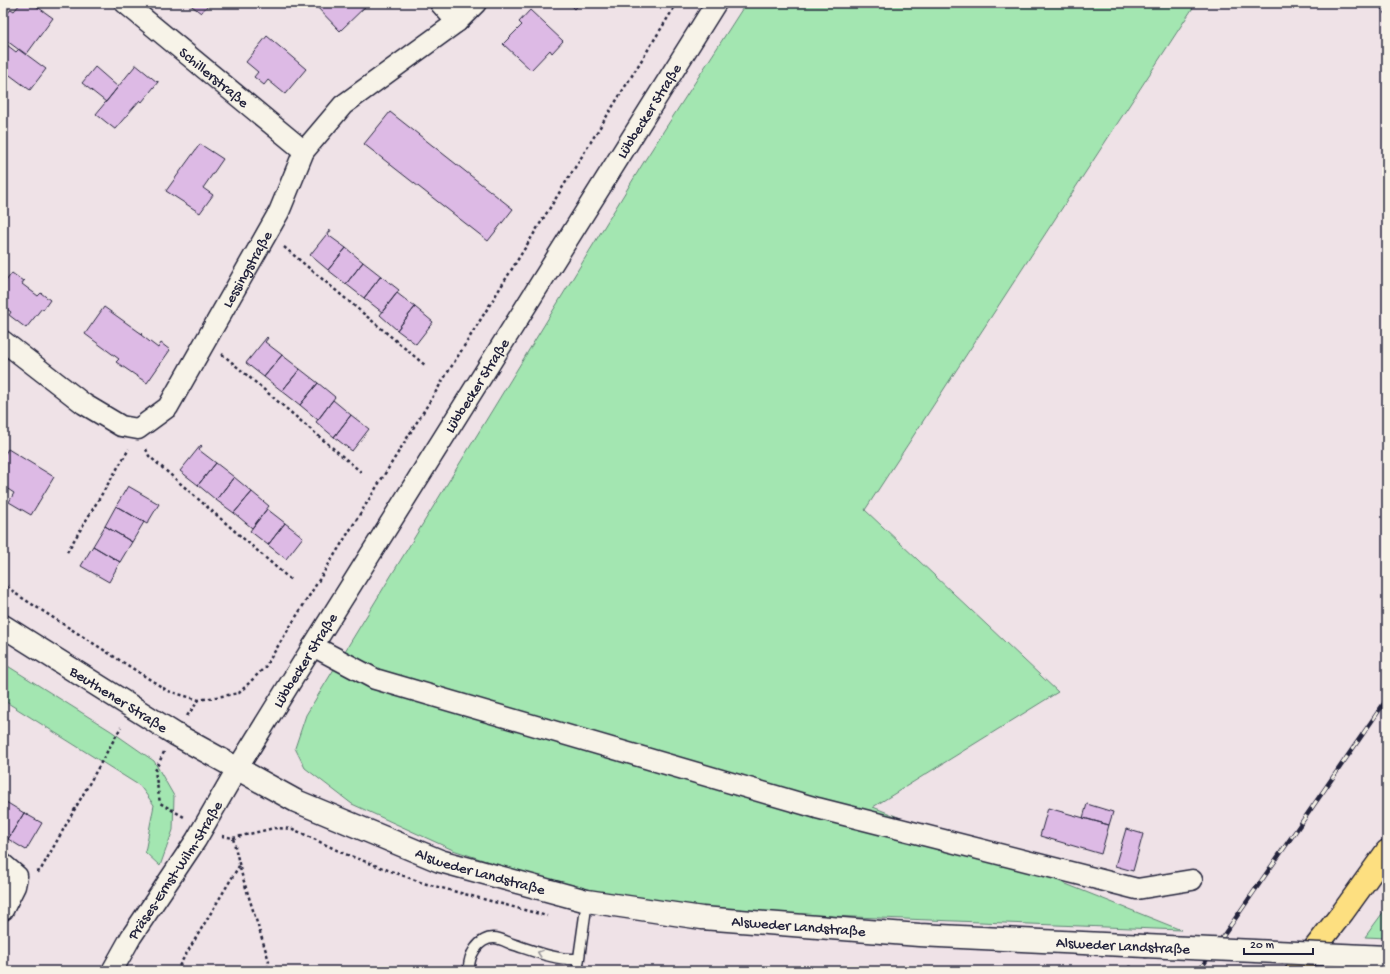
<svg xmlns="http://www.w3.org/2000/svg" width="1390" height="974" viewBox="0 0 1390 974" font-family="'Gochi Hand',sans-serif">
	<rect width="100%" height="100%" fill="#efe2e7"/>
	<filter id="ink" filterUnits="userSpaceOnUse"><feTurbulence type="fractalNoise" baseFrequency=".025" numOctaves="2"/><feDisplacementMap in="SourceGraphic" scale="8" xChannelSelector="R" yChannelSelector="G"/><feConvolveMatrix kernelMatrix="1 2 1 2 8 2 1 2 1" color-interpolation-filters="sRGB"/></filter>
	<g filter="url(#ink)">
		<path fill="#a3e6b1" stroke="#628476" d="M 746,3 L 1196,3 L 865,510 L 1058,692 L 873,807 L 1181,930 L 703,911 L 579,892 L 453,850 L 352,804 L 305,768 L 295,748 L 306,715 L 645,160 Z
			M 3,663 L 111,731 L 154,761 L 174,796 L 173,830 L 160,866 L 145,852 L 154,805 L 140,786 L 3,700 Z
			M 1387,907 L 1387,938 L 1365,937 Z"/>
		<path fill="#ddbae5" stroke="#22223b" d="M 21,3 L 32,3 L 53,18 L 26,55 L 3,38 L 3,20 L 11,9 L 14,11 Z
			M 188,3 L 210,3 L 201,13 Z
			M 315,3 L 369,3 L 340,31 L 314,4 Z
			M 569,3 L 580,3 L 575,9 Z
			M 530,10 L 563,41 L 552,53 L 550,50 L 531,70 L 503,44 L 522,25 L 519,22 Z
			M 267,36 L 306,69 L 285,94 L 268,80 L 264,85 L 254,77 L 258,72 L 246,62 Z
			M 7,45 L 16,52 L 19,49 L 46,69 L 30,90 L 3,70 L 3,50 Z
			M 135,64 L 157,82 L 158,81 L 158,82 L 142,102 L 140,100 L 115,129 L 116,130 L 96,114 L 135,66 Z
			M 95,67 L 118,87 L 106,102 L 82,83 Z
			M 390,112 L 513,209 L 488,241 L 364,144 Z
			M 200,144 L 223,159 L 203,188 L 213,195 L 200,213 L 166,191 Z
			M 330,230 L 331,230 L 328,235 L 346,248 L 328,270 L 310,255 Z
			M 346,248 L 363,262 L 346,284 L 328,270 Z
			M 363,262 L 381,276 L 364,298 L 346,284 Z
			M 12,273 L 23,281 L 24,280 L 22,284 L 38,296 L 41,293 L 50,300 L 43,310 L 42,308 L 26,328 L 9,315 L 11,312 L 3,306 L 3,285 Z
			M 381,276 L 399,290 L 382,312 L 364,298 Z
			M 397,293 L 415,307 L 397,330 L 380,315 Z
			M 104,307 L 142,334 L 141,335 L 158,348 L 161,343 L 170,350 L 147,383 L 116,362 L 119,359 L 85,334 Z
			M 415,307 L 433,322 L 416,344 L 397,330 Z
			M 267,337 L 268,338 L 265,342 L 282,355 L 264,377 L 246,363 Z
			M 282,355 L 300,369 L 282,391 L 264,377 Z
			M 300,369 L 318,383 L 300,405 L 282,391 Z
			M 318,383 L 335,397 L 318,420 L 300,405 Z
			M 333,400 L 351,415 L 334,437 L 316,422 Z
			M 351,415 L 369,429 L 352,451 L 334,437 Z
			M 201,445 L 202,446 L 199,450 L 216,463 L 198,485 L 180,471 Z
			M 8,449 L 54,477 L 31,515 L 9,502 L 14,493 L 3,486 L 3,457 Z
			M 216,463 L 234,477 L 216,500 L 198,485 Z
			M 234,477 L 252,492 L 234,513 L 216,500 Z
			M 128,486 L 159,504 L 147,524 L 116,506 Z
			M 252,492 L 269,506 L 252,528 L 234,513 Z
			M 116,506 L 144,522 L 132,542 L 105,526 Z
			M 267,509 L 285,523 L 268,545 L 250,531 Z
			M 285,523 L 303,537 L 286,559 L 268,545 Z
			M 105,526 L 132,542 L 120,562 L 93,546 Z
			M 93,546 L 120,562 L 109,582 L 81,566 Z
			M 6,802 L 24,813 L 8,839 L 3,836 L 3,807 Z
			M 1087,804 L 1113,812 L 1109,825 L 1083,818 Z
			M 1048,808 L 1109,825 L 1101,854 L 1040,836 Z
			M 24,813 L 42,823 L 26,850 L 8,839 Z
			M 1126,829 L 1143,834 L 1133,871 L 1115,866 Z"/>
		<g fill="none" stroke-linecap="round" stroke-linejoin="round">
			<defs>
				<path id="lane" d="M 469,971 C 468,956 478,938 494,938 C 500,938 507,942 512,944 C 534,951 555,960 578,959
					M 579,971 L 578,965 L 587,901"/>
				<g id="street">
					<path id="s1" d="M 125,3 L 304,151"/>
					<path d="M 440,3 L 457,22"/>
					<path id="s2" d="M 3,341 L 84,404 L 121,426 L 138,429 L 168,407 L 279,212 L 304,151 L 343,105 L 457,22 L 476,3"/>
					<path d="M 313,646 L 375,679 L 817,808 L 1137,889 L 1192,880"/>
					<path d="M 3,864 L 17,876 L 15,886 L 3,910"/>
					<path id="s3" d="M 112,971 L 131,937 L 196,840 L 237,769 L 313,646 L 716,3"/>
				</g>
				<g id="secondary">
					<path id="s4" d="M 3,626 L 175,734 L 296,801 L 440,861 L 587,901 L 702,918 L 919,935 L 1145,946"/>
				</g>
				<path id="primary" d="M 1297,971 L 1343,912 L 1387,851"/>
			</defs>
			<use href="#lane" stroke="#22223b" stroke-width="13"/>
			<use href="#street" stroke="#22223b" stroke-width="23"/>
			<use href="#secondary" stroke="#22223b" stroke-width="25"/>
			<use href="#primary" stroke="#22223b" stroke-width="25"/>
			<path stroke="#22223b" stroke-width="2.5" stroke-dasharray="3 3" stroke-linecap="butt" d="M 1377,3 L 1387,14
				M 284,247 L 426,366
				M 222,354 L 361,472
				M 146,449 L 149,456 L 292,581
				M 67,552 L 129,449
				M 3,582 L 16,594 L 168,691 L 199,700
				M 187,716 L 199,700 L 239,693 L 265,667 L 677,3
				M 164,752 L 155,771 L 160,803 L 184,817
				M 222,836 L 233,838 L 241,872 L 269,961 L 267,971
				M 233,838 L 274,828 L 293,829 L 345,854 L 423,883 L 547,916
				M 37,872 L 40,871 L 121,727
				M 176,971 L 239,866"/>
			<use href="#lane" stroke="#f7f3e8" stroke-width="10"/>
			<use href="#street" stroke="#f7f3e8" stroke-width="20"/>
			<use href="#secondary" stroke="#f7f3e8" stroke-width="22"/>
			<use href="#primary" stroke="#fddf80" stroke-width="22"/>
			<defs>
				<path id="rail" d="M 1199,971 L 1387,699"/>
			</defs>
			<use href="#rail" stroke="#22223b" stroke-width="4.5"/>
			<use href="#rail" stroke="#f7f3e8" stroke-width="3" stroke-dasharray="9" stroke-linecap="butt"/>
			<defs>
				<path id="secondary-bridge" d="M 1145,946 L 1387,957"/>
			</defs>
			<use href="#secondary-bridge" stroke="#22223b" stroke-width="25" stroke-linecap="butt"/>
			<path stroke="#22223b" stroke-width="2.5" stroke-dasharray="3 3" stroke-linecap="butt" d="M 1129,967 L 1135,967"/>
			<use href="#secondary-bridge" stroke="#f7f3e8" stroke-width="22"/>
		</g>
		<defs><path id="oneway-chevron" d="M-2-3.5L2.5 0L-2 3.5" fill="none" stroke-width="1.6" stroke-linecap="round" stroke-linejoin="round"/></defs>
		<use stroke="#97959a" href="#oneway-chevron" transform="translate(540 953) rotate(-161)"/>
	</g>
	<g text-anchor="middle" stroke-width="3" stroke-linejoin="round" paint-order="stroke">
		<g font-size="15" fill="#22223b" stroke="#f7f3e8">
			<text dy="5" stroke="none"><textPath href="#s1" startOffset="116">Schillerstraße</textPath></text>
			<text dy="5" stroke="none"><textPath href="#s3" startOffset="1014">Lübbecker Straße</textPath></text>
			<text dy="5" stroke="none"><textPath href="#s2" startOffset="359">Lessingstraße</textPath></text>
			<text dy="5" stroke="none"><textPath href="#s3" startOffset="690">Lübbecker Straße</textPath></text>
			<text dy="5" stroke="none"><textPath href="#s3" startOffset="366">Lübbecker Straße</textPath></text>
			<text dy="5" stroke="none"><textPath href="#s4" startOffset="137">Beuthener Straße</textPath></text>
			<text dy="5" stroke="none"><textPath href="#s3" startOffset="119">Präses-Ernst-Wilm-Straße</textPath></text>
			<text dy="5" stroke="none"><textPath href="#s4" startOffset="539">Alsweder Landstraße</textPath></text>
			<text dy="5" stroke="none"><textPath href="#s4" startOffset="863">Alsweder Landstraße</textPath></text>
			<text transform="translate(1123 945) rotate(3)" y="5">Alsweder Landstraße</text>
		</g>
	</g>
	<rect width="1390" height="974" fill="none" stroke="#f7f3e8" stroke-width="16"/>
	<rect x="8" y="8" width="1374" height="958" fill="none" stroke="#22223b" stroke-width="1.5" filter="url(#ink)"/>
	<path d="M1244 948v6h69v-6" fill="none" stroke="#22223b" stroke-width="2"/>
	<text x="1250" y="948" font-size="12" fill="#22223b" stroke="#f7f3e8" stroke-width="3" paint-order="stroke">20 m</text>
</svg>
